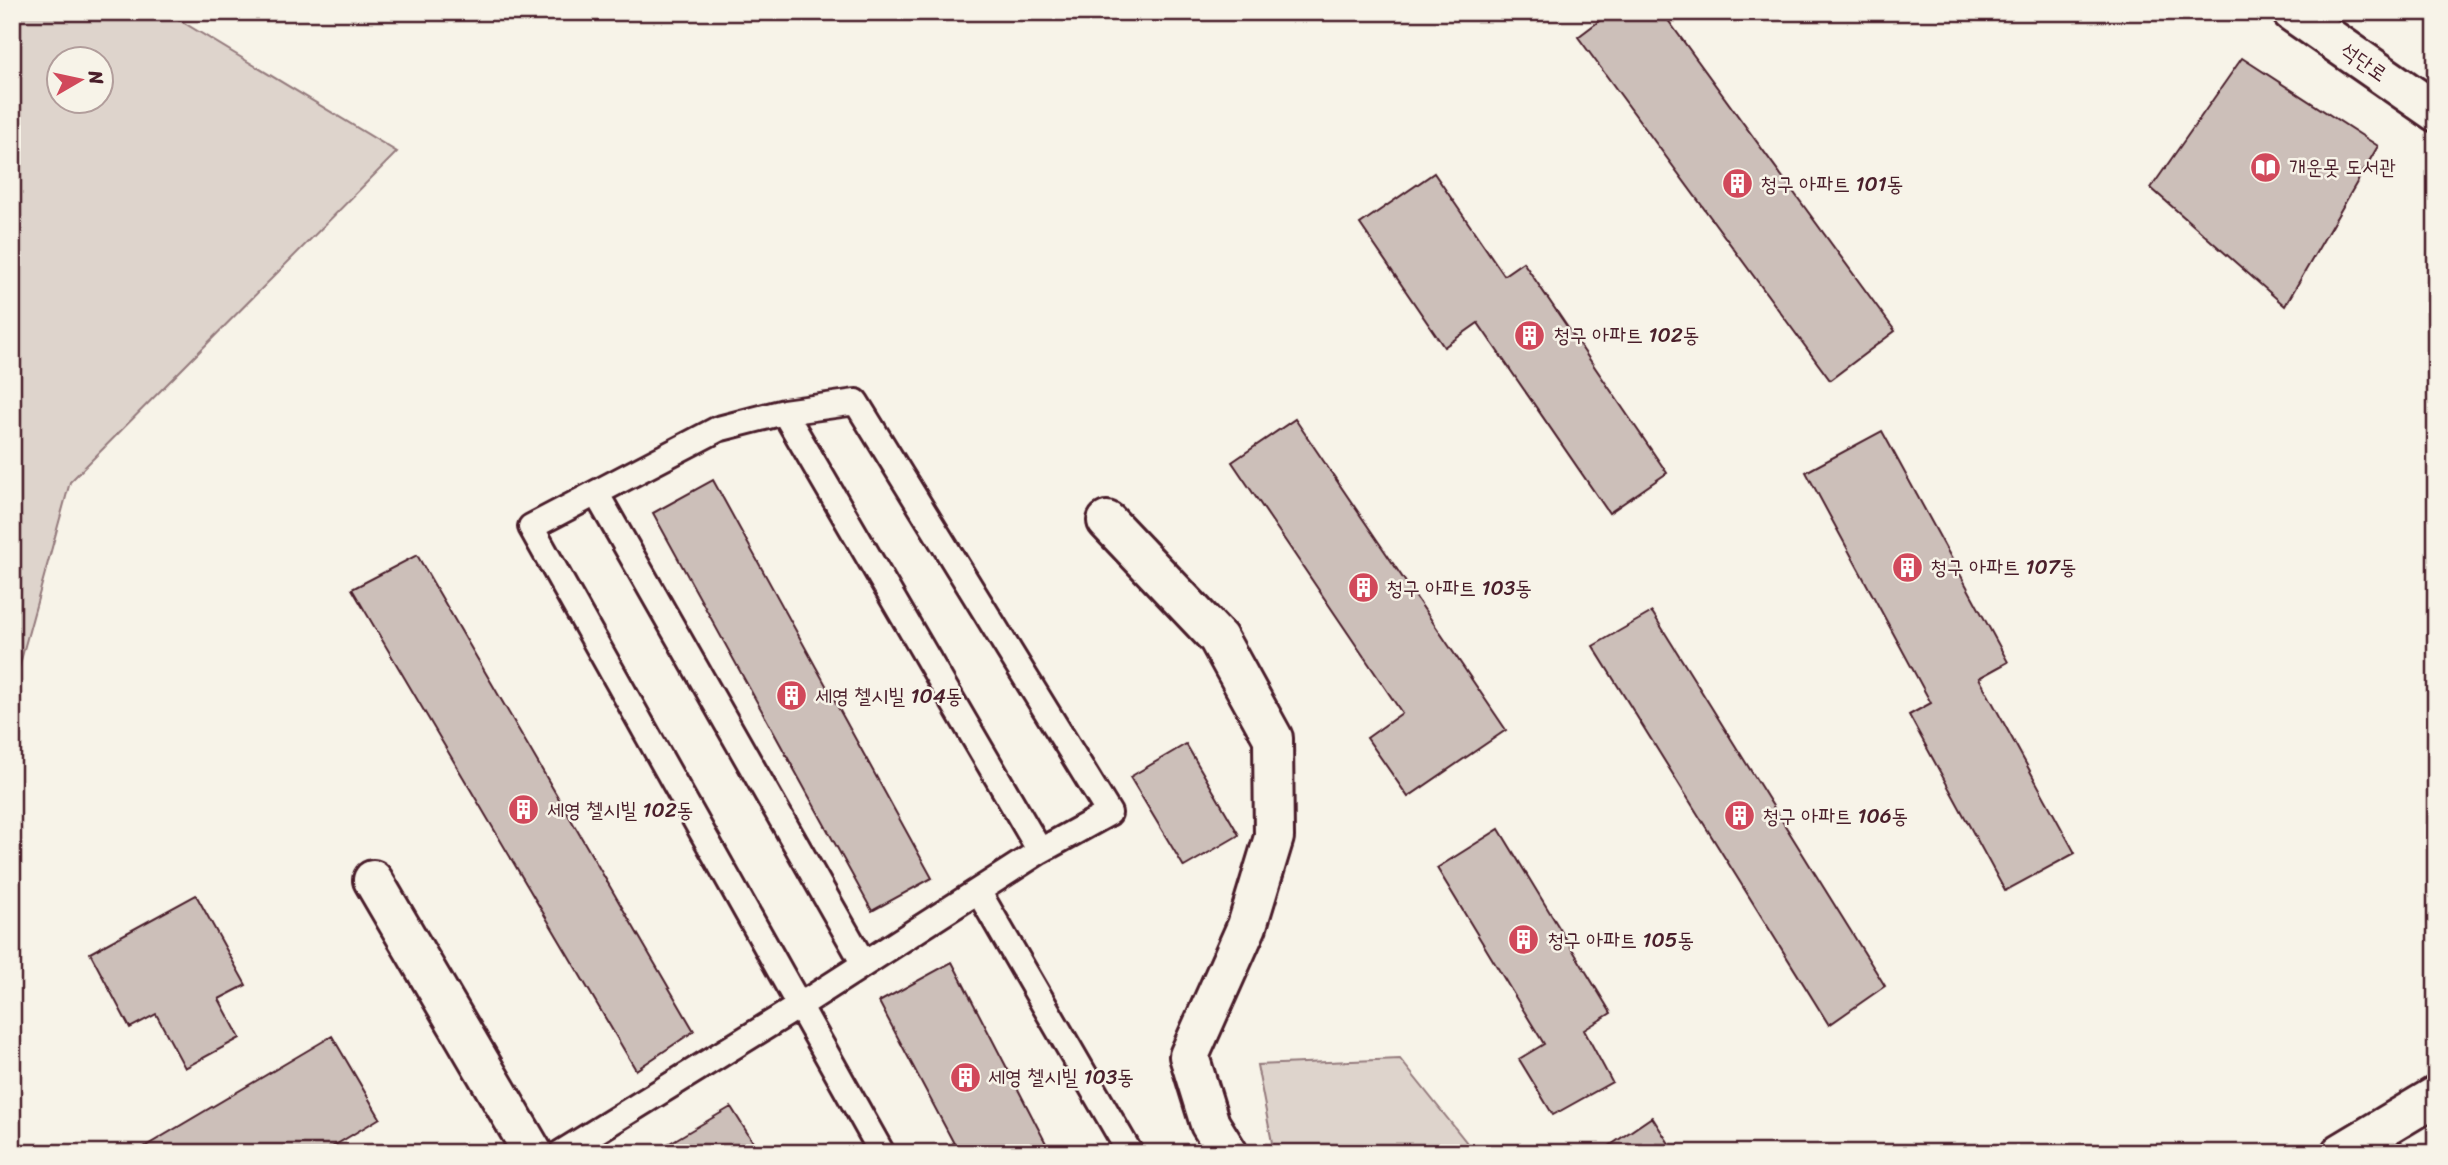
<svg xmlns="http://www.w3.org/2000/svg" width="2448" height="1165" viewBox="0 0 2448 1165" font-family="Sriracha,'Poor Story',sans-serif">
	<rect width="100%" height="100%" fill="#f7f3e8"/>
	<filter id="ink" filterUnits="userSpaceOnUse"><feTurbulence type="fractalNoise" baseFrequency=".0143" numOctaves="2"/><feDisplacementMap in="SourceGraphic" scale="14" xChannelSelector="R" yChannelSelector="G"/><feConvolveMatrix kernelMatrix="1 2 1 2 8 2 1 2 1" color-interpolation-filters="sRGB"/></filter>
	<g filter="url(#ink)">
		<path fill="#ded4cc" stroke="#947a7c" stroke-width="2" fill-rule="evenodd" d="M 12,12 L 166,12 L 397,152 L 70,482 L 12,693 ZM 60,60 L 102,60 L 102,102 L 60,102 Z
			M 1400,1059 L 1475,1153 L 1274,1153 L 1257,1065 Z"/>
		<path fill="#ccbfb9" stroke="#4a1f2b" stroke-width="2" d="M 1611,12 L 1662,12 L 1895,331 L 1830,380 L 1578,37 Z
			M 2242,58 L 2378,146 L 2285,306 L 2151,188 Z
			M 1434,173 L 1504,275 L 1523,262 L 1667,473 L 1609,513 L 1478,323 L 1444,347 L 1360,224 Z
			M 1295,419 L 1506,730 L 1408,797 L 1367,738 L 1402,713 L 1232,462 Z
			M 1882,431 L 2008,662 L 1979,678 L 2075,853 L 2005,891 L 1909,715 L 1931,703 L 1806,472 Z
			M 713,480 L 932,878 L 872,911 L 653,513 Z
			M 417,555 L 694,1031 L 636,1070 L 352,589 Z
			M 1652,612 L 1885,986 L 1829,1025 L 1593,646 Z
			M 1186,744 L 1239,835 L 1184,867 L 1130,777 Z
			M 1499,829 L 1611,1013 L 1584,1030 L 1612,1082 L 1553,1115 L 1519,1059 L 1544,1044 L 1437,868 Z
			M 196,895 L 246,985 L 219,999 L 240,1038 L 185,1068 L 156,1014 L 130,1028 L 90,953 Z
			M 952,962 L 1051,1153 L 959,1153 L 879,1002 Z
			M 332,1036 L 380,1118 L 322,1153 L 134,1153 Z
			M 731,1107 L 760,1153 L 674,1153 L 668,1144 Z
			M 1652,1117 L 1675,1153 L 1599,1153 Z"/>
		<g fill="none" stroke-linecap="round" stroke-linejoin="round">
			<defs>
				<path id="lane" d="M 784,412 L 1040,851
					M 596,493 L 864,964
					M 978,891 L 1130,1153
					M 561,1153 L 799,1006 L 1040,851 L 1109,813 L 856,402 L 784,412 L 718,429 L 531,527 L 882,1153"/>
				<path id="street" d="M 1107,521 L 1218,638 L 1273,738 L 1274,837 L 1247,926 L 1189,1056 L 1210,1124 L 1228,1153
					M 373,880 L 533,1153"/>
				<path id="secondary" d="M 2292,12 L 2436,112"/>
				<path id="primary" d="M 2341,1153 L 2436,1096"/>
			</defs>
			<use href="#lane" stroke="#4a1f2b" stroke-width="30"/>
			<use href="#street" stroke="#4a1f2b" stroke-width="44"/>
			<use href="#secondary" stroke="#4a1f2b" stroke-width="44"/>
			<use href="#primary" stroke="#4a1f2b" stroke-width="44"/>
			<use href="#lane" stroke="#f7f3e8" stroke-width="24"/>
			<use href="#street" stroke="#f7f3e8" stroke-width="38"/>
			<use href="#secondary" stroke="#f7f3e8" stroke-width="38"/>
			<use href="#primary" stroke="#f7f3e8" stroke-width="38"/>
		</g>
	</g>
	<defs>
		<symbol id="library-disc" viewBox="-11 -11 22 22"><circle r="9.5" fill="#d1495b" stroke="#f7f3e8"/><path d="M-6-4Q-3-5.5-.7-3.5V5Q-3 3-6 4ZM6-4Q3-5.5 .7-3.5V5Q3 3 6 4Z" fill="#fff"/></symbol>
		<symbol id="building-disc" viewBox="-11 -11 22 22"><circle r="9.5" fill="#d1495b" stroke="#f7f3e8"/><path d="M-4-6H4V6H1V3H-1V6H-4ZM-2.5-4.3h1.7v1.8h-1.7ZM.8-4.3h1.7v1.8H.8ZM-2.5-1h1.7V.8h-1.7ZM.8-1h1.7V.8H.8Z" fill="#fff"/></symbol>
	</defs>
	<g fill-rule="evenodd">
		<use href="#library-disc" x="2248" y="150" width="35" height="35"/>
		<use href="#building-disc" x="1720" y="166" width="35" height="35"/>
		<use href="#building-disc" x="1512" y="318" width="35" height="35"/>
		<use href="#building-disc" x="1890" y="550" width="35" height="35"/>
		<use href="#building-disc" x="1346" y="570" width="35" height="35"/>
		<use href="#building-disc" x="774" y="678" width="35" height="35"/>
		<use href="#building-disc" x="506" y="792" width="35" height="35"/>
		<use href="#building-disc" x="1722" y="798" width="35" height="35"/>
		<use href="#building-disc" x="1506" y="922" width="35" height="35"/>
		<use href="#building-disc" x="948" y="1060" width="35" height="35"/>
	</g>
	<g text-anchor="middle" stroke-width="5" stroke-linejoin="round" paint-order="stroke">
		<g font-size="21" fill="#4a1f2b" stroke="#f7f3e8">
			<text transform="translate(2364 62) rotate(35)" y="7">석단로</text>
		</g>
		<g font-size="21" fill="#4a1f2b" stroke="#f7f3e8" text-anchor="start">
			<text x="2289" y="174">개운못 도서관</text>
			<text x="1760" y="191">청구 아파트 101동</text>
			<text x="1553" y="342">청구 아파트 102동</text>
			<text x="1930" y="574">청구 아파트 107동</text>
			<text x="1386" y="595">청구 아파트 103동</text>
			<text x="815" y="703">세영 첼시빌 104동</text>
			<text x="547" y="817">세영 첼시빌 102동</text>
			<text x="1762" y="823">청구 아파트 106동</text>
			<text x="1547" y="947">청구 아파트 105동</text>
			<text x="988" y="1084">세영 첼시빌 103동</text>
		</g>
	</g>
	<rect width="2448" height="1165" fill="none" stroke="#f7f3e8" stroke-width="42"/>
	<rect x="21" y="21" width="2406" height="1123" fill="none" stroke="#4a1f2b" stroke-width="2.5" filter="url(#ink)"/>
	<g transform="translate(80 80) rotate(81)"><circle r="33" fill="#f7f3e8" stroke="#b29e9c" stroke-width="2"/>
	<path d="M0-5L12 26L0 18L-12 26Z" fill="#d1495b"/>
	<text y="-10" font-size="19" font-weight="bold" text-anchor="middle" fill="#4a1f2b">N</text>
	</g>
</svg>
